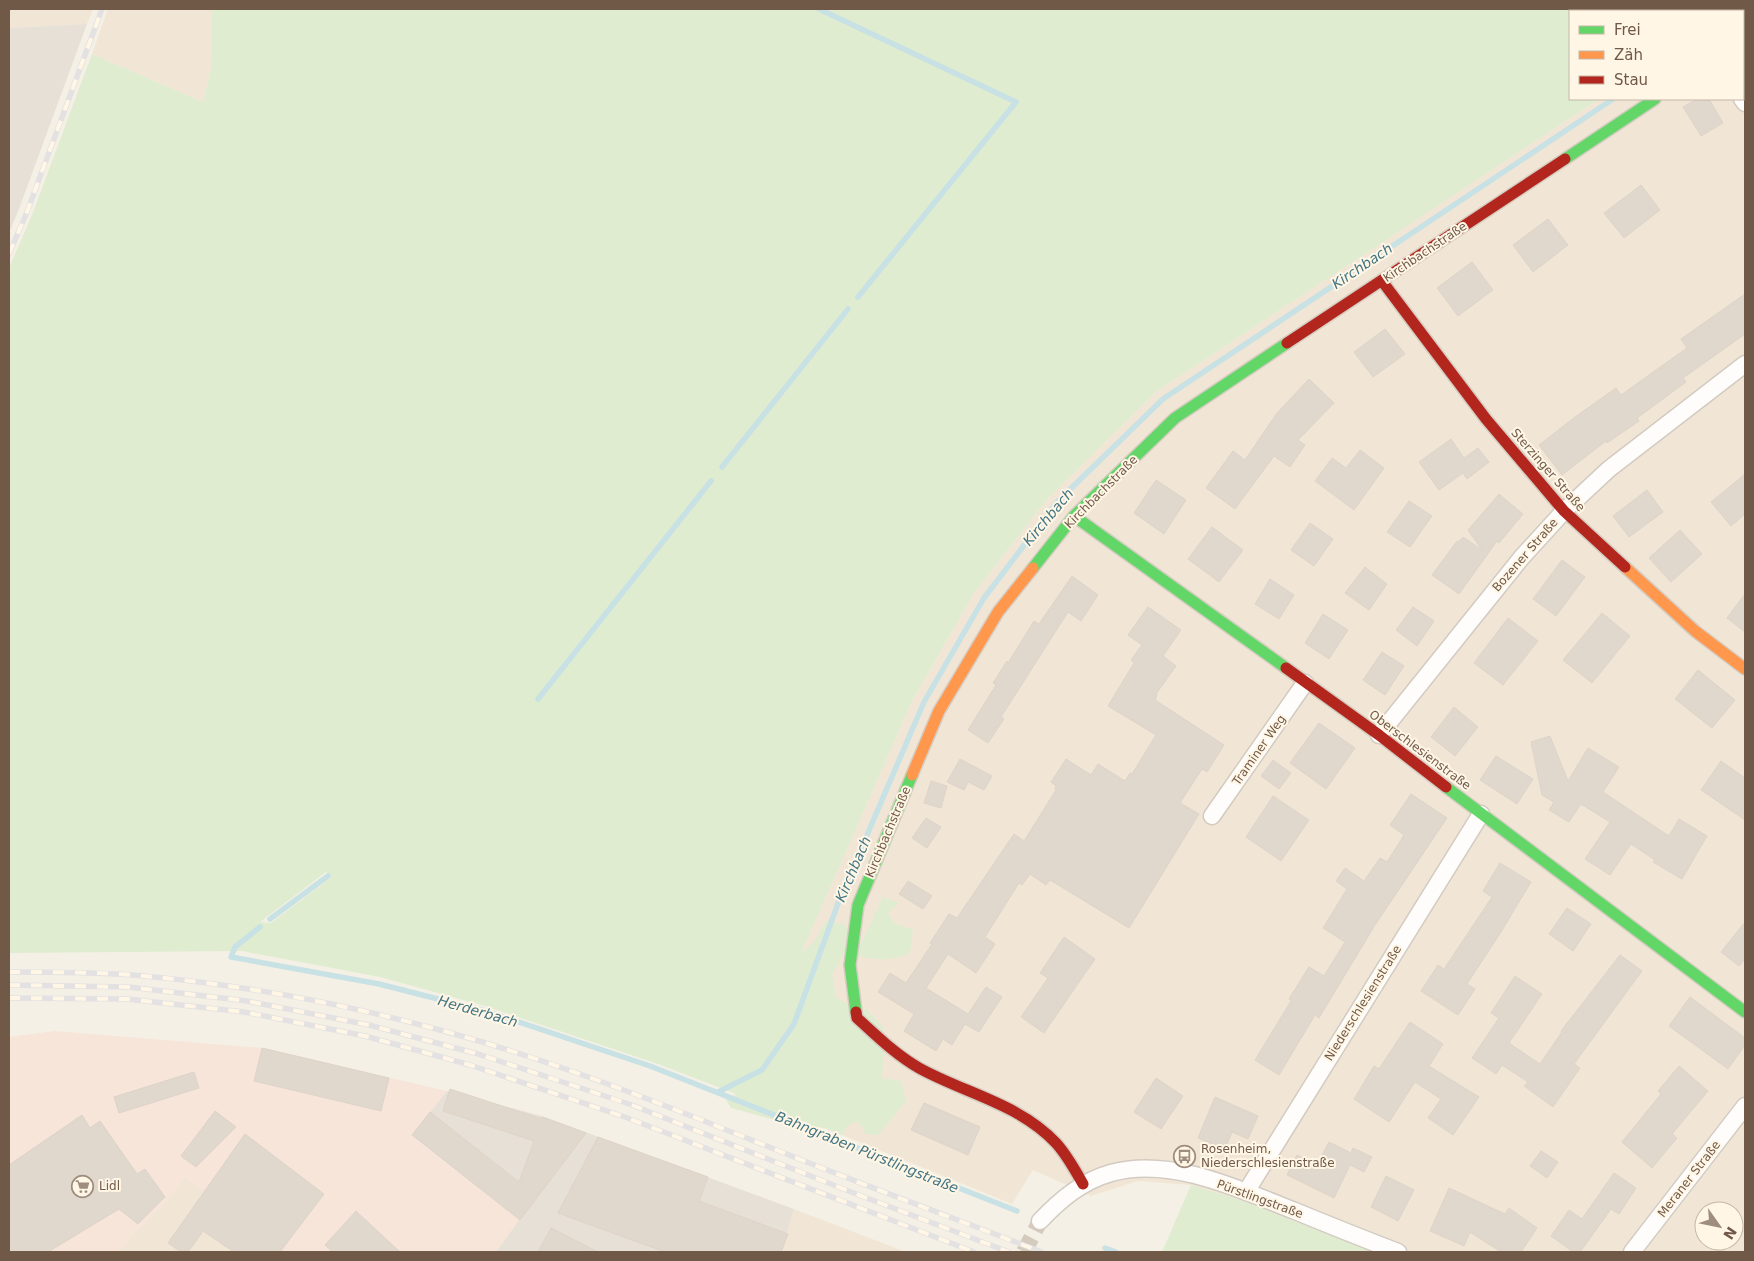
<svg xmlns="http://www.w3.org/2000/svg" width="1754" height="1261" viewBox="0 0 1754 1261" font-family="'DejaVu Sans',sans-serif">
	<rect width="100%" height="100%" fill="#f5f0e5"/>
	<path fill="#f1e6d5" fill-rule="evenodd" d="M 9,9 L 93,9 L 87,24 L 9,28 Z
		M 108,9 L 211,9 L 212,15 L 211,70 L 203,102 L 92,54 Z
		M 1740,9 L 1745,9 L 1745,1252 L 1373,1252 L 1241,1200 L 1191,1185 L 1138,1181 L 1091,1196 L 1033,1170 L 1012,1204 L 842,1135 L 877,1064 L 776,1008 L 913,699 L 974,593 L 1048,498 L 1156,392 L 1599,99 L 1743,99 L 1743,11 L 1736,11 ZM 1704,1211 L 1734,1211 L 1734,1241 L 1704,1241 Z
		M 184,1177 L 205,1191 L 287,1252 L 119,1252 L 134,1233 L 168,1199 Z
		M 794,1209 L 906,1252 L 781,1252 Z"/>
	<path fill="#f6e5d8" d="M 55,1031 L 262,1048 L 447,1091 L 412,1136 L 520,1220 L 496,1252 L 287,1252 L 184,1177 L 168,1199 L 134,1233 L 119,1252 L 9,1252 L 9,1037 Z"/>
	<path fill="#e7e0d7" d="M 87,24 L 19,209 L 9,233 L 9,28 Z
		M 447,1091 L 542,1116 L 794,1209 L 781,1252 L 496,1252 L 520,1219 L 412,1135 Z"/>
	<path fill="#dfecd0" fill-rule="evenodd" d="M 211,9 L 1740,9 L 1736,11 L 1570,11 L 1570,99 L 1599,99 L 1156,392 L 1048,498 L 974,593 L 913,699 L 801,953 L 813,943 L 826,921 L 844,924 L 861,944 L 883,897 L 899,903 L 888,913 L 894,923 L 913,930 L 910,953 C 885,964 870,959 845,952 L 832,974 L 836,997 L 849,1005 L 867,1010 L 883,1026 L 884,1047 L 882,1078 L 901,1081 L 906,1101 L 878,1135 L 866,1134 L 858,1121 L 847,1126 L 842,1135 L 824,1128 L 782,1122 L 731,1108 L 726,1100 L 736,1094 L 658,1064 L 485,1006 L 380,977 L 242,951 L 9,953 L 9,268 L 32,215 L 92,54 L 203,102 L 211,70 L 212,15 ZM 326,872 L 332,877 L 271,923 L 260,922 Z
		M 1191,1185 L 1241,1200 L 1373,1252 L 1162,1252 Z"/>
	<g fill="none" stroke-linecap="round" stroke-linejoin="round">
		<path stroke="#c8e1e4" stroke-width="5.5" d="M 819,9 L 1016,102 L 858,297
			M 1743,13 L 1745,11
			M 722,467 L 848,309
			M 538,699 L 711,481
			M 270,919 L 328,876
			M 260,927 L 235,947 L 231,957 L 379,984 L 489,1012 L 650,1066 L 1017,1211
			M 718,1092 L 762,1070 L 794,1024 L 840,898 L 924,702 L 984,598 L 1057,502 L 1163,399 L 1613,99
			M 1105,1248 L 1116,1252"/>
	</g>
	<path fill="#e1d8cd" stroke="#ddd3c8" d="M 1697,99 L 1709,99 L 1723,123 L 1701,136 L 1683,107 Z
		M 1641,185 L 1660,210 L 1624,238 L 1604,213 Z
		M 1548,219 L 1568,245 L 1533,272 L 1513,245 Z
		M 1472,262 L 1493,290 L 1458,316 L 1437,288 Z
		M 1745,294 L 1745,334 L 1683,378 L 1686,382 L 1637,418 L 1639,421 L 1607,443 L 1606,441 L 1562,475 L 1539,445 L 1575,417 L 1616,388 L 1621,395 L 1687,348 L 1681,339 Z
		M 1385,329 L 1405,354 L 1373,377 L 1354,352 Z
		M 1309,379 L 1334,403 L 1298,440 L 1305,445 L 1290,467 L 1274,456 L 1235,509 L 1206,488 L 1233,451 L 1245,460 L 1277,413 Z
		M 1451,439 L 1464,458 L 1478,448 L 1489,462 L 1467,479 L 1463,473 L 1439,490 L 1419,462 Z
		M 1360,450 L 1384,468 L 1354,510 L 1315,481 L 1332,458 L 1346,468 Z
		M 1745,474 L 1745,514 L 1731,526 L 1711,502 Z
		M 1156,480 L 1186,500 L 1164,534 L 1134,513 Z
		M 1647,490 L 1663,512 L 1629,537 L 1613,516 Z
		M 1499,494 L 1523,514 L 1499,543 L 1497,541 L 1459,594 L 1432,575 L 1457,541 L 1458,542 L 1463,537 L 1482,550 L 1468,530 Z
		M 1409,501 L 1432,516 L 1410,547 L 1387,532 Z
		M 1310,523 L 1333,539 L 1314,566 L 1291,550 Z
		M 1212,527 L 1243,550 L 1219,582 L 1188,559 Z
		M 1680,530 L 1702,554 L 1671,582 L 1649,558 Z
		M 1562,560 L 1585,577 L 1556,616 L 1533,599 Z
		M 1365,567 L 1387,584 L 1369,610 L 1345,593 Z
		M 1072,576 L 1098,595 L 1081,621 L 1068,612 L 1001,717 L 1004,719 L 988,743 L 968,730 L 996,685 L 993,683 L 1007,661 L 1008,663 L 1034,621 L 1039,624 Z
		M 1270,579 L 1294,595 L 1279,619 L 1255,604 Z
		M 1745,594 L 1745,632 L 1727,618 Z
		M 1148,607 L 1181,630 L 1163,656 L 1176,666 L 1156,694 L 1157,695 L 1155,700 L 1224,745 L 1207,772 L 1202,769 L 1180,803 L 1199,814 L 1129,928 L 1050,880 L 1046,885 L 1030,874 L 1022,885 L 1019,883 L 985,937 L 995,944 L 976,973 L 948,954 L 926,988 L 968,1014 L 986,987 L 1002,997 L 979,1032 L 965,1024 L 952,1045 L 943,1039 L 936,1051 L 904,1031 L 914,1014 L 878,992 L 890,973 L 906,983 L 932,944 L 930,943 L 949,914 L 957,918 L 1014,834 L 1024,841 L 1056,790 L 1055,789 L 1056,786 L 1051,782 L 1066,759 L 1091,775 L 1098,764 L 1125,781 L 1130,773 L 1132,774 L 1156,735 L 1108,706 L 1134,663 L 1131,660 L 1142,645 L 1128,635 Z
		M 1413,607 L 1434,621 L 1417,646 L 1396,630 Z
		M 1602,613 L 1630,636 L 1592,683 L 1563,660 Z
		M 1323,614 L 1348,630 L 1329,659 L 1305,643 Z
		M 1508,618 L 1538,641 L 1503,685 L 1474,663 Z
		M 1382,652 L 1404,666 L 1385,695 L 1363,680 Z
		M 1698,670 L 1735,700 L 1712,728 L 1675,699 Z
		M 1454,707 L 1478,727 L 1455,756 L 1431,737 Z
		M 1319,723 L 1355,748 L 1326,789 L 1290,763 Z
		M 1550,736 L 1568,781 L 1588,748 L 1619,767 L 1603,792 L 1669,836 L 1679,819 L 1707,836 L 1682,879 L 1653,862 L 1655,860 L 1631,844 L 1610,875 L 1585,859 L 1610,822 L 1581,804 L 1569,822 L 1549,810 L 1554,802 L 1542,795 L 1531,742 Z
		M 1496,756 L 1533,779 L 1517,804 L 1480,780 Z
		M 960,759 L 992,776 L 984,790 L 968,782 L 964,790 L 947,782 Z
		M 1273,760 L 1291,773 L 1279,789 L 1261,776 Z
		M 1721,761 L 1745,778 L 1745,820 L 1701,790 Z
		M 931,781 L 947,786 L 941,808 L 924,803 Z
		M 1411,794 L 1447,818 L 1375,925 L 1319,1018 L 1315,1015 L 1279,1075 L 1255,1060 L 1291,1001 L 1289,999 L 1309,967 L 1324,976 L 1345,942 L 1323,928 L 1347,889 L 1336,881 L 1345,868 L 1364,881 L 1380,858 L 1387,862 L 1404,835 L 1390,825 Z
		M 1273,796 L 1309,820 L 1281,861 L 1246,837 Z
		M 926,818 L 941,827 L 927,848 L 912,838 Z
		M 1500,863 L 1531,882 L 1501,932 L 1467,984 L 1475,989 L 1458,1015 L 1421,991 L 1438,965 L 1444,969 L 1492,897 L 1483,891 Z
		M 908,881 L 932,896 L 923,909 L 899,894 Z
		M 1567,908 L 1591,924 L 1573,951 L 1549,934 Z
		M 1745,922 L 1745,959 L 1739,966 L 1721,952 Z
		M 1064,937 L 1095,959 L 1044,1033 L 1021,1017 L 1048,978 L 1040,973 Z
		M 1620,955 L 1642,971 L 1574,1064 L 1580,1068 L 1553,1107 L 1524,1086 L 1528,1082 L 1502,1065 L 1496,1074 L 1472,1058 L 1499,1018 L 1491,1013 L 1515,976 L 1542,994 L 1509,1043 L 1540,1064 L 1562,1032 L 1561,1031 Z
		M 1690,997 L 1745,1038 L 1745,1045 L 1728,1069 L 1669,1026 Z
		M 1410,1022 L 1443,1044 L 1429,1066 L 1479,1097 L 1453,1135 L 1428,1118 L 1441,1099 L 1415,1082 L 1389,1122 L 1354,1099 L 1374,1066 L 1379,1069 Z
		M 262,1048 L 389,1078 L 381,1111 L 254,1081 Z
		M 1679,1066 L 1708,1091 L 1672,1134 L 1677,1138 L 1652,1168 L 1622,1142 L 1661,1094 L 1658,1091 Z
		M 194,1072 L 199,1088 L 119,1113 L 114,1097 Z
		M 1156,1078 L 1183,1096 L 1161,1129 L 1134,1112 Z
		M 450,1089 L 542,1119 L 542,1117 L 586,1133 L 520,1220 L 412,1135 L 430,1112 L 519,1182 L 534,1141 L 443,1111 Z
		M 1215,1097 L 1258,1116 L 1248,1139 L 1232,1132 L 1225,1149 L 1198,1138 Z
		M 924,1103 L 980,1127 L 968,1155 L 911,1130 Z
		M 215,1111 L 236,1127 L 196,1167 L 181,1156 Z
		M 82,1115 L 90,1128 L 100,1121 L 137,1174 L 145,1169 L 165,1197 L 138,1224 L 119,1209 L 48,1252 L 9,1252 L 9,1165 Z
		M 245,1134 L 324,1194 L 280,1252 L 234,1252 L 203,1231 L 188,1252 L 181,1252 L 168,1243 Z
		M 598,1137 L 708,1177 L 699,1201 L 788,1234 L 781,1252 L 665,1252 L 558,1213 Z
		M 1329,1142 L 1351,1153 L 1353,1148 L 1372,1157 L 1364,1172 L 1350,1165 L 1334,1198 L 1287,1175 L 1297,1155 L 1317,1165 Z
		M 1541,1151 L 1558,1162 L 1547,1178 L 1530,1166 Z
		M 1614,1173 L 1636,1188 L 1619,1214 L 1611,1209 L 1580,1252 L 1573,1252 L 1551,1236 L 1569,1210 L 1582,1219 Z
		M 1386,1176 L 1414,1190 L 1398,1221 L 1371,1207 Z
		M 1449,1188 L 1505,1214 L 1509,1208 L 1537,1228 L 1521,1252 L 1501,1252 L 1470,1232 L 1464,1246 L 1430,1231 Z
		M 356,1211 L 400,1252 L 333,1252 L 325,1245 Z
		M 551,1228 L 598,1252 L 538,1252 Z"/>
	<g fill="none" stroke-linecap="round" stroke-linejoin="round">
		<path stroke="#d4cabe" stroke-width="16" stroke-dasharray="16 8" stroke-linecap="butt" d="M 1024,1252 L 1040,1221"/>
		<defs>
			<path id="street" d="M 1743,40 L 1745,38
				M 1742,99 L 1745,103
				M 1379,735 L 1522,557 L 1564,511 L 1609,469 L 1745,364
				M 1212,816 L 1305,683
				M 1246,1192 L 1481,814
				M 1040,1221 C 1060,1200 1082,1181 1111,1173 C 1171,1156 1241,1190 1295,1211 C 1329,1225 1364,1239 1398,1252
				M 1632,1252 L 1745,1106"/>
			<path id="fast" d="M 1565,159 L 1655,99
				M 1074,516 L 1286,668
				M 1033,568 L 1074,516 L 1175,418 L 1287,343
				M 1446,787 L 1745,1012
				M 856,1012 L 850,965 L 858,905 L 912,775"/>
			<path id="slow" d="M 1625,567 L 1695,631 L 1745,669
				M 912,775 L 939,711 L 998,612 L 1033,568"/>
			<path id="jam" d="M 1382,281 L 1486,419 L 1564,511 L 1625,567
				M 1287,343 L 1565,159
				M 1286,668 L 1379,735 L 1446,787
				M 856,1012 L 857,1018 C 877,1036 896,1055 919,1068 C 964,1093 1020,1104 1056,1143 C 1067,1155 1075,1170 1083,1184"/>
		</defs>
		<use href="#street" stroke="#d3cbc1" stroke-width="19"/>
		<use href="#fast" stroke="#d5ccc2" stroke-width="14"/>
		<use href="#slow" stroke="#d5ccc2" stroke-width="14"/>
		<use href="#jam" stroke="#d5ccc2" stroke-width="14"/>
		<use href="#street" stroke="#fefdfb" stroke-width="16"/>
		<use href="#fast" stroke="#63d668" stroke-width="11"/>
		<use href="#slow" stroke="#ff974d" stroke-width="11"/>
		<use href="#jam" stroke="#b3261e" stroke-width="11"/>
		<defs>
			<path id="rail" d="M 9,254 L 27,212 L 102,9
				M 9,972 C 50,972 92,972 133,975 C 250,985 367,1008 479,1041 C 590,1074 697,1118 804,1161 C 883,1192 962,1222 1042,1252
				M 9,985 L 129,987 L 247,1001 L 369,1025 L 478,1054 L 632,1105 L 851,1192 L 1009,1252
				M 9,998 L 127,999 L 244,1012 L 365,1036 L 470,1065 L 625,1117 L 974,1252"/>
		</defs>
		<use href="#rail" stroke="#e3e1e2" stroke-width="5.5"/>
		<use href="#rail" stroke="#fff6e5" stroke-width="4" stroke-dasharray="11" stroke-linecap="butt"/>
	</g>
	<defs>
		<symbol id="bus-ring" viewBox="-11 -11 22 22"><circle r="9.5" fill="#fff6e5" stroke="#9f8e7f" stroke-width="1.5"/><path d="M-5-6H5V4H4V6H2V4H-2V6H-4V4H-5ZM-3.5-4V0h7V-4ZM-3.5 1.2v1.5H-2V1.2ZM2 1.2v1.5H3.5V1.2Z" fill="#9f8e7f"/></symbol>
		<symbol id="supermarket-ring" viewBox="-11 -11 22 22"><circle r="9.5" fill="#fff6e5" stroke="#9f8e7f" stroke-width="1.5"/><path d="M-6-5.5h2.5l.6 2H6L4.5 2H-2.5L-4.4-4H-6ZM-1.5 3.2a1.3 1.3 0 1 0 .1 0ZM3 3.2a1.3 1.3 0 1 0 .1 0Z" fill="#9f8e7f"/></symbol>
	</defs>
	<g fill-rule="evenodd">
		<use href="#bus-ring" x="1172" y="1144" width="25" height="25"/>
		<use href="#supermarket-ring" x="70" y="1174" width="25" height="25"/>
	</g>
	<g text-anchor="middle" stroke-width="4" stroke-linejoin="round" paint-order="stroke">
		<g font-size="12" fill="#715948" stroke="#fff6e5">
			<text transform="translate(1425 252) rotate(-34)" y="4">Kirchbachstraße</text>
			<text transform="translate(1548 470) rotate(49)" y="4">Sterzinger Straße</text>
			<text transform="translate(1101 492) rotate(-45)" y="4">Kirchbachstraße</text>
			<text transform="translate(1525 555) rotate(-49)" y="4">Bozener Straße</text>
			<text transform="translate(1259 750) rotate(-55)" y="4">Traminer Weg</text>
			<text transform="translate(1420 750) rotate(37)" y="4">Oberschlesienstraße</text>
			<text transform="translate(888 832) rotate(-67)" y="4">Kirchbachstraße</text>
			<text transform="translate(1363 1003) rotate(-58)" y="4">Niederschlesienstraße</text>
			<text transform="translate(1689 1179) rotate(-52)" y="4">Meraner Straße</text>
			<text transform="translate(1260 1199) rotate(20)" y="4">Pürstlingstraße</text>
		</g>
		<g font-size="12" fill="#715948" stroke="#fff6e5" text-anchor="start">
			<text x="1201" y="1153">Rosenheim,<tspan x="1201" dy="14">Niederschlesienstraße</tspan></text>
			<text x="99" y="1190">Lidl</text>
		</g>
		<g font-size="14" font-style="italic" fill="#427585" stroke="#fff6e5">
			<text transform="translate(1362 266) rotate(-34)" y="5">Kirchbach</text>
			<text transform="translate(1048 517) rotate(-50)" y="5">Kirchbach</text>
			<text transform="translate(853 869) rotate(-67)" y="5">Kirchbach</text>
			<text transform="translate(478 1011) rotate(16)" y="5">Herderbach</text>
			<text transform="translate(867 1152) rotate(22)" y="5">Bahngraben Pürstlingstraße</text>
		</g>
	</g>
	<rect width="1754" height="1261" fill="none" stroke="#715948" stroke-width="20"/>
	<rect x="1569" y="10" width="175" height="90" fill="#fff6e5" stroke="#c6b7a6"/>
	<rect x="1579" y="26" width="25" height="8" fill="#63d668" stroke="#c6b7a6"/>
	<text x="1614" y="35" font-size="15" fill="#715948">Frei</text>
	<rect x="1579" y="51" width="25" height="8" fill="#ff974d" stroke="#c6b7a6"/>
	<text x="1614" y="60" font-size="15" fill="#715948">Zäh</text>
	<rect x="1579" y="76" width="25" height="8" fill="#b3261e" stroke="#c6b7a6"/>
	<text x="1614" y="85" font-size="15" fill="#715948">Stau</text>
	<g transform="translate(1719 1226) rotate(123)"><circle r="24" fill="#fff6e5" stroke="#c6b7a6"/>
	<path d="M0-4L9 19L0 12L-9 19Z" fill="#9f8e7f"/>
	<text y="-8" font-size="14" font-weight="bold" text-anchor="middle" fill="#715948">N</text>
	</g>
</svg>
